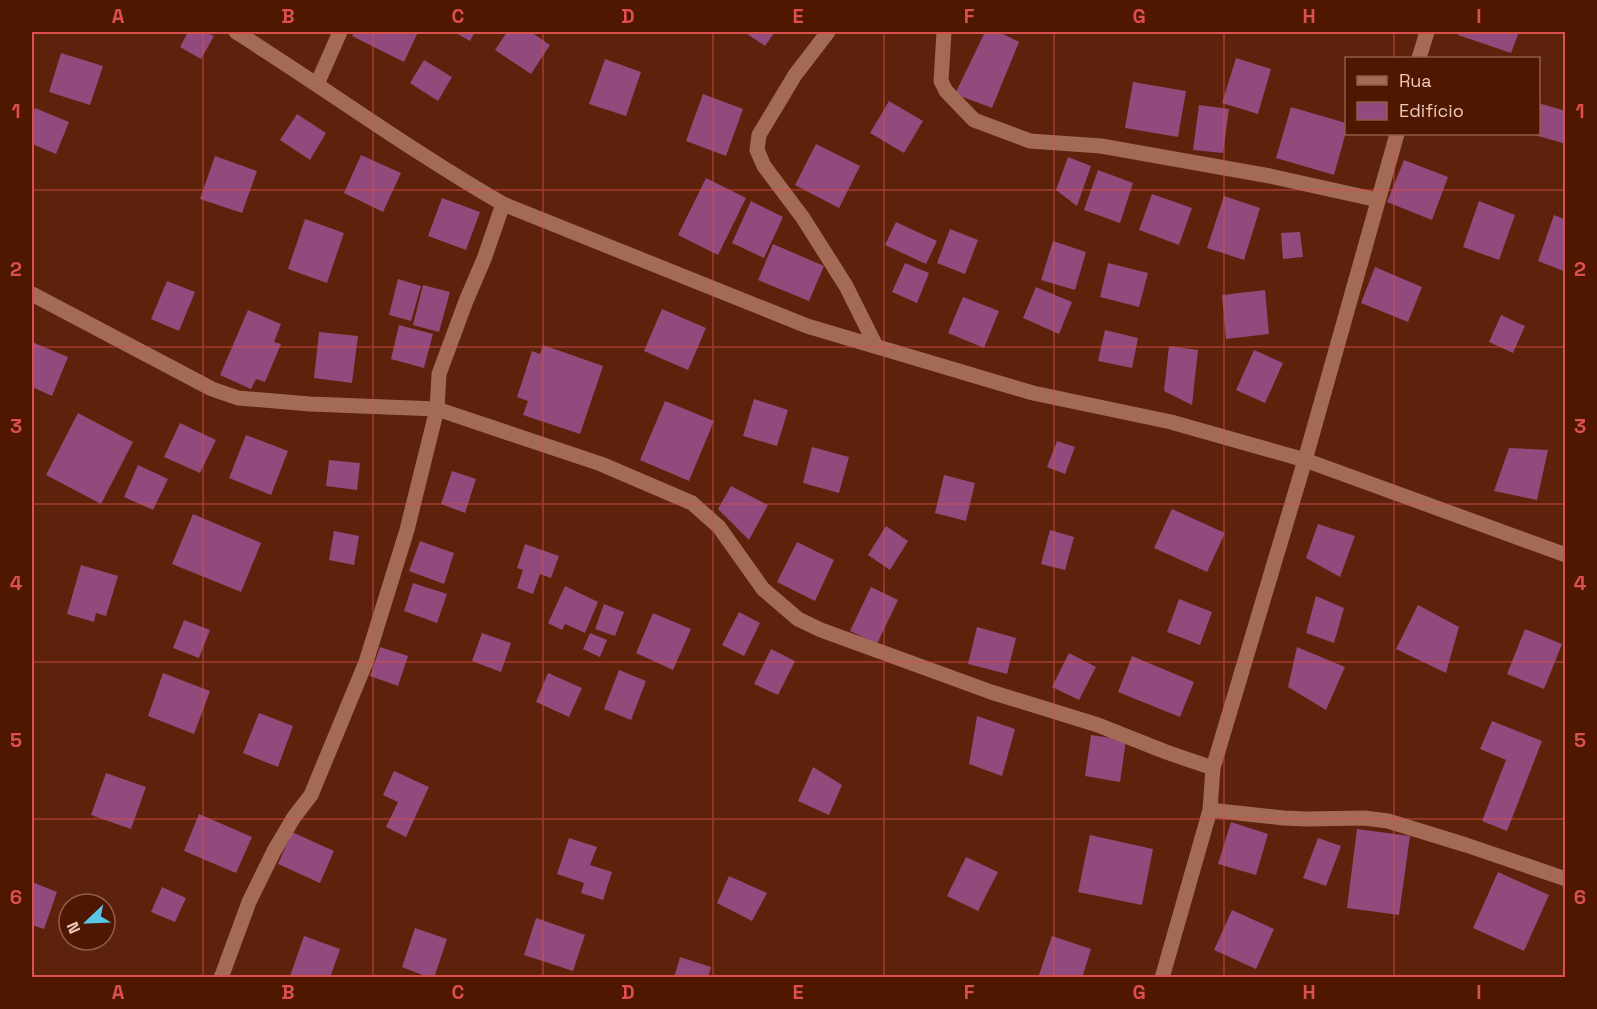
<svg xmlns="http://www.w3.org/2000/svg" width="1597" height="1009" viewBox="0 0 1597 1009" font-family="'Space Grotesk',sans-serif">
	<rect width="100%" height="100%" fill="#5c220b"/>
	<path fill="#92497c" d="M 188,32 L 205,32 L 214,36 L 201,59 L 180,47 Z
		M 354,32 L 418,32 L 404,62 L 352,36 Z
		M 454,32 L 475,32 L 470,41 Z
		M 507,32 L 531,32 L 550,45 L 531,74 L 495,50 Z
		M 744,32 L 775,32 L 765,46 Z
		M 985,32 L 999,32 L 1019,42 L 992,108 L 955,94 Z
		M 1459,32 L 1519,32 L 1511,53 L 1458,35 Z
		M 61,53 L 103,66 L 90,105 L 49,92 Z
		M 1236,58 L 1271,69 L 1258,114 L 1222,103 Z
		M 605,59 L 641,72 L 626,116 L 589,104 Z
		M 424,60 L 452,77 L 438,101 L 410,83 Z
		M 1133,82 L 1186,91 L 1178,137 L 1125,128 Z
		M 703,94 L 743,109 L 726,156 L 686,141 Z
		M 889,101 L 923,121 L 904,153 L 870,133 Z
		M 1538,103 L 1566,111 L 1566,144 L 1531,134 L 1538,134 Z
		M 1199,105 L 1229,109 L 1223,153 L 1193,150 Z
		M 1291,107 L 1346,123 L 1346,132 L 1334,175 L 1276,158 Z
		M 35,108 L 69,122 L 56,154 L 32,144 L 32,116 Z
		M 297,114 L 326,133 L 310,160 L 280,140 Z
		M 816,144 L 860,166 L 839,208 L 795,185 Z
		M 361,155 L 401,173 L 383,212 L 344,193 Z
		M 215,156 L 257,171 L 242,213 L 200,199 Z
		M 1068,157 L 1091,166 L 1077,206 L 1056,190 Z
		M 1404,160 L 1448,177 L 1432,220 L 1387,202 Z
		M 1098,170 L 1133,183 L 1120,223 L 1084,210 Z
		M 706,178 L 746,198 L 718,255 L 678,235 Z
		M 1152,194 L 1192,208 L 1179,245 L 1139,230 Z
		M 1224,196 L 1260,208 L 1244,260 L 1207,248 Z
		M 442,198 L 480,212 L 466,250 L 428,236 Z
		M 751,201 L 783,217 L 764,258 L 732,243 Z
		M 1479,201 L 1515,215 L 1499,260 L 1463,247 Z
		M 1554,215 L 1566,220 L 1566,272 L 1538,261 Z
		M 305,219 L 344,233 L 327,283 L 288,269 Z
		M 896,222 L 937,241 L 926,264 L 885,245 Z
		M 950,229 L 978,240 L 965,274 L 937,263 Z
		M 1300,232 L 1303,257 L 1283,259 L 1281,233 Z
		M 1053,241 L 1086,252 L 1075,290 L 1041,280 Z
		M 773,244 L 824,266 L 809,301 L 758,280 Z
		M 905,263 L 929,273 L 917,303 L 892,292 Z
		M 1108,263 L 1148,273 L 1139,307 L 1100,297 Z
		M 1375,267 L 1422,287 L 1408,322 L 1361,303 Z
		M 398,279 L 421,286 L 411,321 L 389,315 Z
		M 167,281 L 195,292 L 179,331 L 151,319 Z
		M 423,285 L 450,292 L 439,332 L 413,325 Z
		M 1036,287 L 1072,302 L 1059,334 L 1023,318 Z
		M 1265,290 L 1269,334 L 1226,339 L 1222,295 Z
		M 963,297 L 999,311 L 984,348 L 948,333 Z
		M 662,309 L 706,328 L 688,370 L 644,351 Z
		M 248,310 L 281,324 L 274,342 L 281,344 L 265,382 L 256,379 L 251,389 L 220,375 Z
		M 1501,315 L 1525,326 L 1513,353 L 1489,342 Z
		M 399,325 L 433,334 L 424,368 L 391,359 Z
		M 1105,330 L 1138,338 L 1132,368 L 1098,361 Z
		M 319,332 L 358,336 L 352,383 L 314,378 Z
		M 32,342 L 68,357 L 52,396 L 32,387 Z
		M 543,345 L 603,366 L 580,434 L 523,415 L 528,401 L 517,397 L 532,351 L 540,354 Z
		M 1169,346 L 1198,350 L 1192,405 L 1164,391 Z
		M 1254,350 L 1283,363 L 1265,403 L 1236,390 Z
		M 754,399 L 788,410 L 777,446 L 743,436 Z
		M 665,401 L 714,421 L 689,481 L 640,460 Z
		M 78,413 L 133,442 L 101,504 L 46,475 Z
		M 180,423 L 216,440 L 200,473 L 164,457 Z
		M 246,435 L 288,451 L 271,495 L 229,478 Z
		M 1057,441 L 1075,447 L 1065,474 L 1047,467 Z
		M 812,447 L 849,457 L 839,493 L 803,483 Z
		M 1509,448 L 1548,450 L 1537,500 L 1494,491 Z
		M 329,460 L 360,463 L 357,490 L 326,486 Z
		M 138,465 L 168,479 L 153,510 L 124,497 Z
		M 452,471 L 476,479 L 465,513 L 441,504 Z
		M 944,475 L 975,483 L 966,521 L 935,513 Z
		M 731,486 L 768,505 L 749,540 L 718,509 Z
		M 1172,509 L 1225,533 L 1207,572 L 1154,548 Z
		M 193,514 L 261,543 L 241,592 L 172,564 Z
		M 1318,524 L 1355,536 L 1340,577 L 1306,558 Z
		M 886,526 L 908,541 L 890,570 L 868,555 Z
		M 1050,530 L 1074,537 L 1065,570 L 1041,564 Z
		M 334,531 L 359,536 L 354,565 L 329,560 Z
		M 420,541 L 454,553 L 444,584 L 409,571 Z
		M 797,542 L 834,560 L 815,601 L 777,582 Z
		M 525,544 L 559,556 L 551,578 L 540,574 L 533,594 L 517,588 L 523,570 L 517,568 Z
		M 81,565 L 118,576 L 106,616 L 96,613 L 94,622 L 67,614 Z
		M 413,583 L 447,594 L 437,623 L 404,611 Z
		M 565,586 L 598,602 L 585,633 L 565,624 L 562,630 L 548,623 Z
		M 871,587 L 898,600 L 877,644 L 850,631 Z
		M 1316,596 L 1344,608 L 1334,643 L 1306,633 Z
		M 1179,599 L 1212,612 L 1200,645 L 1167,632 Z
		M 604,604 L 624,612 L 615,636 L 595,629 Z
		M 1418,605 L 1459,627 L 1446,673 L 1396,649 Z
		M 739,612 L 760,623 L 744,656 L 722,645 Z
		M 653,613 L 691,629 L 673,670 L 636,653 Z
		M 184,620 L 210,630 L 199,658 L 173,648 Z
		M 977,627 L 1016,638 L 1007,674 L 968,664 Z
		M 1525,629 L 1562,644 L 1544,689 L 1507,674 Z
		M 482,633 L 511,643 L 501,672 L 472,661 Z
		M 590,633 L 607,640 L 600,657 L 583,649 Z
		M 380,647 L 408,656 L 398,686 L 370,676 Z
		M 1297,647 L 1345,667 L 1326,710 L 1288,687 Z
		M 771,649 L 795,661 L 778,695 L 754,684 Z
		M 1069,653 L 1096,667 L 1079,700 L 1052,687 Z
		M 1132,656 L 1194,682 L 1180,717 L 1118,692 Z
		M 619,670 L 646,681 L 631,720 L 604,709 Z
		M 163,673 L 210,691 L 194,734 L 148,716 Z
		M 548,673 L 582,688 L 569,717 L 536,702 Z
		M 259,713 L 293,726 L 278,767 L 243,753 Z
		M 977,716 L 1015,729 L 1002,776 L 969,764 Z
		M 1492,721 L 1542,741 L 1507,831 L 1482,821 L 1506,760 L 1480,749 Z
		M 1091,735 L 1126,740 L 1120,782 L 1085,776 Z
		M 813,767 L 842,785 L 829,815 L 798,801 Z
		M 394,771 L 429,787 L 406,837 L 386,827 L 398,802 L 383,795 Z
		M 106,773 L 146,787 L 131,829 L 91,815 Z
		M 199,814 L 252,837 L 236,873 L 184,851 Z
		M 1231,822 L 1268,834 L 1256,875 L 1218,864 Z
		M 1357,829 L 1410,836 L 1399,915 L 1347,908 Z
		M 292,832 L 334,851 L 320,883 L 278,864 Z
		M 1090,835 L 1153,849 L 1142,905 L 1078,892 Z
		M 569,838 L 597,847 L 590,865 L 612,872 L 603,900 L 581,893 L 584,883 L 557,874 Z
		M 1318,838 L 1341,846 L 1326,886 L 1303,878 Z
		M 966,857 L 998,872 L 978,911 L 947,896 Z
		M 1498,872 L 1549,895 L 1524,951 L 1473,928 Z
		M 729,876 L 767,893 L 752,921 L 717,903 Z
		M 32,882 L 57,892 L 44,929 L 32,925 Z
		M 162,887 L 186,898 L 175,922 L 151,912 Z
		M 1232,910 L 1274,929 L 1256,969 L 1214,950 Z
		M 536,918 L 585,935 L 573,971 L 524,955 Z
		M 415,928 L 447,939 L 434,978 L 430,978 L 402,967 Z
		M 304,936 L 340,949 L 330,978 L 290,976 Z
		M 1052,936 L 1091,949 L 1082,978 L 1038,978 Z
		M 680,957 L 711,967 L 708,978 L 674,978 Z"/>
	<g fill="none" stroke-linecap="round" stroke-linejoin="round">
		<path stroke="#a36a56" stroke-width="15" d="M 236,32 C 325,88 411,151 503,204 L 807,326 L 1033,393 L 1171,422 L 1305,460 L 1566,555
			M 828,32 L 795,75 L 759,135 L 757,150 L 764,166 L 803,218 L 846,286 L 876,346
			M 944,32 L 941,81 L 946,91 L 974,120 L 1030,141 L 1101,146 L 1270,176 L 1378,200
			M 1419,58 L 1427,32
			M 317,84 L 340,32
			M 32,294 L 212,389 L 238,398 L 310,404 L 437,409 L 601,464 L 692,503 L 719,527 L 763,589 L 798,619 L 821,630 L 991,692 L 1098,725 L 1166,752 L 1213,768
			M 1210,810 L 1284,818 L 1306,819 L 1364,818 L 1388,821 L 1466,845 L 1566,879
			M 221,978 L 249,902 L 274,851 L 294,817 L 311,795 L 366,662 L 407,530 L 437,409 L 439,374 L 466,301 L 484,259 L 503,204
			M 1162,978 L 1210,810 L 1213,768 L 1305,460 L 1397,134"/>
	</g>
	<path fill="none" stroke="#dc504d" stroke-width="1.5" stroke-opacity="0.55" d="M 203,32 L 203,978M 373,32 L 373,978M 543,32 L 543,978M 713,32 L 713,978M 884,32 L 884,978M 1054,32 L 1054,978M 1224,32 L 1224,978M 1394,32 L 1394,58M 1394,134 L 1394,978M 32,190 L 1566,190M 32,347 L 1566,347M 32,504 L 1566,504M 32,662 L 1566,662M 32,819 L 1566,819"/>
	<rect width="1597" height="1009" fill="none" stroke="#501700" stroke-width="66"/>
	<rect x="1345" y="57" width="195" height="78" fill="#501700" stroke="#8f5e4b" stroke-width="1.5"/>
	<rect x="1357" y="76" width="30" height="9" fill="#a36a56" stroke="#8f5e4b" stroke-width="1.5"/>
	<text x="1399" y="87" font-size="18" fill="#eec9bc">Rua</text>
	<rect x="1357" y="102" width="30" height="18" fill="#92497c" stroke="#8f5e4b" stroke-width="1.5"/>
	<text x="1399" y="117" font-size="18" fill="#eec9bc">Edifício</text>
	<g transform="translate(87 922) rotate(247)"><circle r="28" fill="#501700" stroke="#8f5e4b" stroke-width="1.5"/>
	<path d="M0-4.5L10 22L0 15L-10 22Z" fill="#5bc7e7"/>
	<text y="-9" font-size="16" font-weight="bold" text-anchor="middle" fill="#eec9bc">N</text>
	</g>
	<rect x="33" y="33" width="1531" height="943" fill="none" stroke="#dc504d" stroke-width="2"/>
	<g font-size="20" text-anchor="middle" font-weight="bold" fill="#dc504d">
		<text x="118" y="23">A</text>
		<text x="288" y="23">B</text>
		<text x="458" y="23">C</text>
		<text x="628" y="23">D</text>
		<text x="798" y="23">E</text>
		<text x="969" y="23">F</text>
		<text x="1139" y="23">G</text>
		<text x="1309" y="23">H</text>
		<text x="1479" y="23">I</text>
		<text x="16" y="118">1</text>
		<text x="1580" y="118">1</text>
		<text x="16" y="276">2</text>
		<text x="1580" y="276">2</text>
		<text x="16" y="433">3</text>
		<text x="1580" y="433">3</text>
		<text x="16" y="590">4</text>
		<text x="1580" y="590">4</text>
		<text x="16" y="747">5</text>
		<text x="1580" y="747">5</text>
		<text x="16" y="904">6</text>
		<text x="1580" y="904">6</text>
		<text x="118" y="999">A</text>
		<text x="288" y="999">B</text>
		<text x="458" y="999">C</text>
		<text x="628" y="999">D</text>
		<text x="798" y="999">E</text>
		<text x="969" y="999">F</text>
		<text x="1139" y="999">G</text>
		<text x="1309" y="999">H</text>
		<text x="1479" y="999">I</text>
	</g>
</svg>
